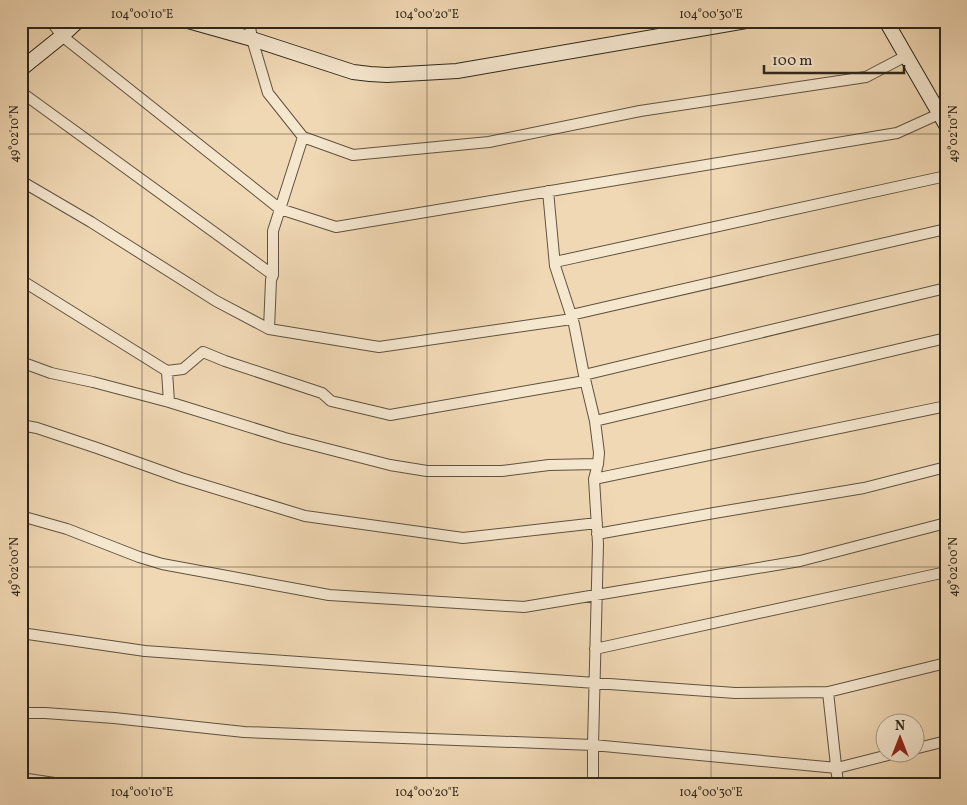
<svg xmlns="http://www.w3.org/2000/svg" width="967" height="805" viewBox="0 0 967 805" font-family="Vollkorn,serif">
	<rect width="100%" height="100%" fill="#f0d8b4"/>
	<filter id="stains"><feTurbulence type="fractalNoise" baseFrequency=".004" numOctaves="4"/><feColorMatrix values="0 0 0 0 .2 0 0 0 0 .09 0 0 0 0 .02 0 0 0 .5 -.17"/></filter>
	<radialGradient id="worn" r=".72"><stop offset=".6" stop-color="#630" stop-opacity="0"/><stop offset="1" stop-color="#630" stop-opacity=".3"/></radialGradient>
	<g fill="none" stroke-linecap="round" stroke-linejoin="round">
		<defs>
			<path id="street" d="M 51,21 L 62,36 L 280,209 L 336,227 L 897,133 L 939,114
				M 249,21 L 252,39 L 268,93 L 303,137 L 273,231 L 273,275 L 271,280 L 269,329
				M 21,92 L 273,275
				M 303,137 L 353,155 L 489,142 L 640,111 L 866,77 L 906,56
				M 21,181 L 91,222 L 216,301 L 269,329 L 379,347 L 572,319
				M 548,191 L 555,266 L 574,324 L 584,375 L 595,421 L 599,453 L 598,464 L 594,479 L 598,544 L 593,745 L 593,784
				M 555,262 L 946,176
				M 21,280 L 167,371 L 183,369 L 203,352 L 225,361 L 322,393 L 331,401 L 390,415 L 585,381
				M 571,315 L 946,229
				M 21,362 L 51,373 L 93,382 L 169,402 L 285,438 L 390,465 L 427,471 L 502,471 L 549,465 L 598,464
				M 167,371 L 169,402
				M 584,375 L 946,288
				M 595,421 L 946,338
				M 21,425 L 37,428 L 97,448 L 181,478 L 305,516 L 463,538 L 597,523
				M 594,479 L 946,406
				M 21,516 L 67,529 L 139,557 L 162,564 L 329,595 L 524,607 L 800,561 L 946,523
				M 597,534 L 714,513 L 864,488 L 946,467
				M 21,633 L 145,651 L 735,693 L 828,692 L 946,663
				M 595,649 L 946,572
				M 828,692 L 838,784
				M 21,713 L 45,713 L 114,718 L 244,732 L 593,745 L 837,768 L 900,752
				M 914,749 L 946,741
				M 21,778 L 61,784"/>
			<path id="secondary" d="M 188,21 L 252,39 L 353,72 L 370,74 L 387,75 L 457,71 L 746,21
				M 886,21 L 946,125
				M 21,69 L 62,36 L 78,21"/>
		</defs>
		<use href="#street" stroke="#5f5240" stroke-width="12"/>
		<use href="#secondary" stroke="#2f261a" stroke-width="16"/>
		<use href="#street" stroke="#f5e6ce" stroke-width="10"/>
		<use href="#secondary" stroke="#f5e6ce" stroke-width="14"/>
	</g>
	<path fill="none" stroke="#2f261a" stroke-width="1" stroke-opacity="0.45" d="M 142,21 L 142,784M 427,21 L 427,784M 711,21 L 711,784M 21,134 L 946,134M 21,567 L 946,567"/>
	<rect width="967" height="805" fill="none" stroke="#f0d8b4" stroke-width="55"/>
	<g transform="translate(900 738)"><circle r="24" fill="#f5e6ce" stroke="#a69986"/>
	<path d="M0-4L9 19L0 12L-9 19Z" fill="#8f2418"/>
	<text y="-8" font-size="14" font-weight="bold" text-anchor="middle" fill="#2f261a">N</text>
	</g>
	<path d="M764 65v8h140v-8" fill="none" stroke="#2f261a" stroke-width="2.5"/>
	<text x="772" y="65" font-size="15" fill="#2f261a" stroke="#f5e6ce" stroke-width="4" paint-order="stroke">100 m</text>
	<rect x="28" y="28" width="912" height="750" fill="none" stroke="#2f261a" stroke-width="2"/>
	<g font-size="12" text-anchor="middle" fill="#2f261a">
		<text x="142" y="18">104°00'10"E</text>
		<text x="427" y="18">104°00'20"E</text>
		<text x="711" y="18">104°00'30"E</text>
		<text transform="translate(14 134) rotate(-90)" y="4">49°02'10"N</text>
		<text transform="translate(953 134) rotate(-90)" y="4">49°02'10"N</text>
		<text transform="translate(14 567) rotate(-90)" y="4">49°02'00"N</text>
		<text transform="translate(953 567) rotate(-90)" y="4">49°02'00"N</text>
		<text x="142" y="796">104°00'10"E</text>
		<text x="427" y="796">104°00'20"E</text>
		<text x="711" y="796">104°00'30"E</text>
	</g>
	<rect width="100%" height="100%" filter="url(#stains)"/>
	<rect width="100%" height="100%" fill="url(#worn)"/>
</svg>
